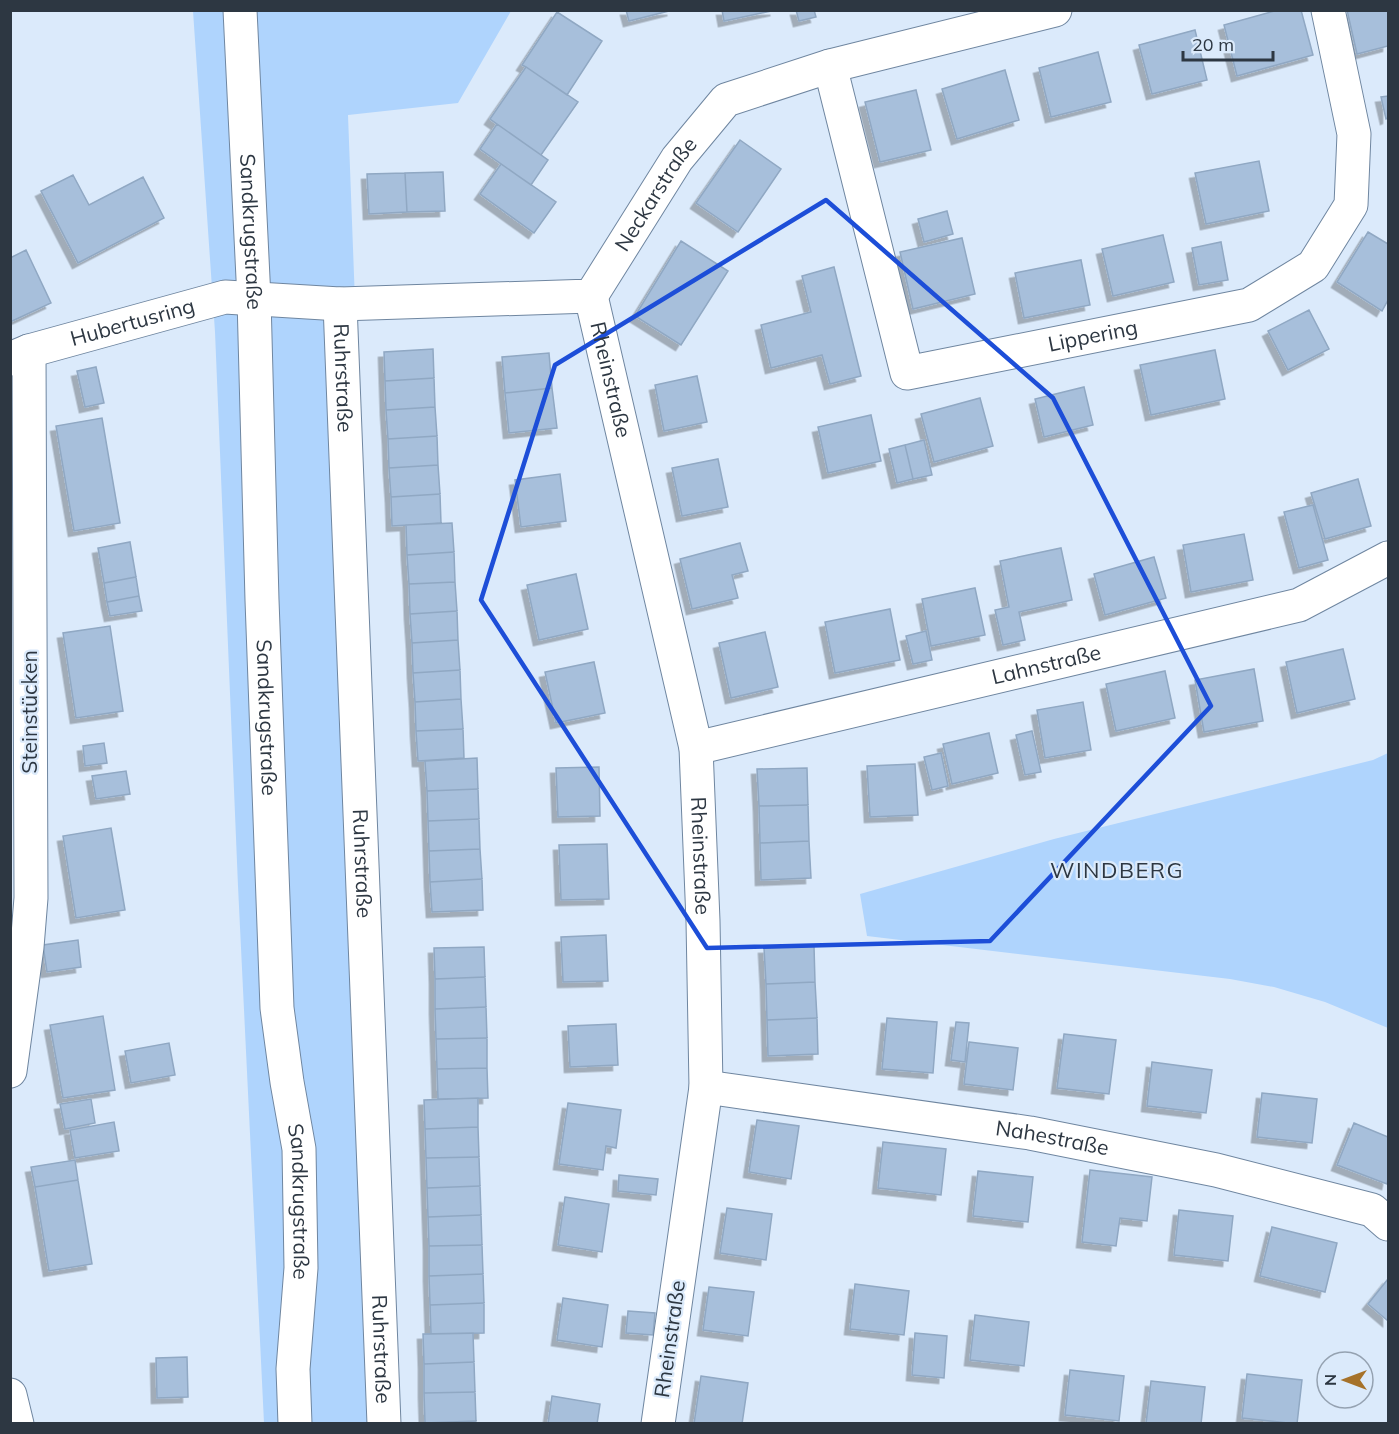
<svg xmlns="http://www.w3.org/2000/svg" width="1399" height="1434" viewBox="0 0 1399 1434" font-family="Mulish,sans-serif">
	<defs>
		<filter id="shadow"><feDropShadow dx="-5.5" dy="5.5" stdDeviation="0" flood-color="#0004"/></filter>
	</defs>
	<rect width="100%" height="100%" fill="#dbeafb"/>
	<path fill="#afd4fd" d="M 193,11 L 511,11 L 458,103 L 348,115 L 397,1423 L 264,1423 L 238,886 L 215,332 Z
		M 1388,753 L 1388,1028 L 1325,1002 L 1274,987 L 1230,979 L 867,936 L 860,894 L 1054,839 L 1373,760 Z"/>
	<path fill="#a7bfdb" stroke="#90a8c3" stroke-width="1.5" filter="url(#shadow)" d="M 626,10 L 673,10 L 629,21 Z
		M 722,10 L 776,10 L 724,21 Z
		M 796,10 L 814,10 L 816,17 L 799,21 Z
		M 1278,10 L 1301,10 L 1313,55 L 1237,76 L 1224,25 Z
		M 1347,10 L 1388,10 L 1388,46 L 1357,54 Z
		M 557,12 L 602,41 L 567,95 L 526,67 L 522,65 Z
		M 1195,30 L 1207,80 L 1152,94 L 1139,45 Z
		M 1098,52 L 1111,102 L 1051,117 L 1039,68 Z
		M 526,67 L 578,102 L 541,155 L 490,119 Z
		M 1005,70 L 1019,120 L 957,139 L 942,89 Z
		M 916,90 L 931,150 L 880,162 L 865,102 Z
		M 1388,96 L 1388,118 L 1386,119 L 1381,97 Z
		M 497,124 L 548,160 L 531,185 L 480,149 Z
		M 740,140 L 781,169 L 738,232 L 696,203 Z
		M 1259,161 L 1269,211 L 1206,224 L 1195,173 Z
		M 501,164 L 556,202 L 534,233 L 480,194 Z
		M 443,172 L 445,211 L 407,212 L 405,173 Z
		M 405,173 L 407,212 L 369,214 L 367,174 Z
		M 73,175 L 89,205 L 143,177 L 164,218 L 78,263 L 41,191 Z
		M 947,211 L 953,234 L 924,242 L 918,219 Z
		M 1368,232 L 1388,244 L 1388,300 L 1382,311 L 1337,282 Z
		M 1163,235 L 1174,282 L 1113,296 L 1102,249 Z
		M 962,238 L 975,294 L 913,309 L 900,252 Z
		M 681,241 L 728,271 L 681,345 L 635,316 Z
		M 1221,242 L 1228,280 L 1199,285 L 1192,248 Z
		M 26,250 L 51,303 L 10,322 L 10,258 Z
		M 1081,260 L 1090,305 L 1024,318 L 1015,273 Z
		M 834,267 L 861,376 L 830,384 L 822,355 L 771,368 L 761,325 L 811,312 L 802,276 Z
		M 1309,310 L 1329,349 L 1288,370 L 1268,331 Z
		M 433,349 L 434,378 L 385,381 L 384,352 Z
		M 1215,350 L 1225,399 L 1151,415 L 1140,365 Z
		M 549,353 L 552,388 L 505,393 L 502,357 Z
		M 96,367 L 104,403 L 85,407 L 77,371 Z
		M 697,376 L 707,422 L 664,431 L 655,385 Z
		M 434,378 L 435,407 L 386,410 L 385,381 Z
		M 1084,387 L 1093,425 L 1044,437 L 1035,399 Z
		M 552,388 L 557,428 L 509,433 L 505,393 Z
		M 980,398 L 993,446 L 934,462 L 921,414 Z
		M 435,407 L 437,436 L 388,439 L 386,410 Z
		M 871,415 L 881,461 L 828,473 L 818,427 Z
		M 102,418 L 120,523 L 74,531 L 56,426 Z
		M 437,436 L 438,465 L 389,468 L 388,439 Z
		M 924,440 L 932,475 L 913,479 L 905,445 Z
		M 905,445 L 913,479 L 897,483 L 889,449 Z
		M 718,459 L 728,507 L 682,516 L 672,468 Z
		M 438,465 L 440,494 L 391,497 L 389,468 Z
		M 560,474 L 566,521 L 521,527 L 515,480 Z
		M 1358,479 L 1371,526 L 1325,539 L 1311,493 Z
		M 440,494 L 441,523 L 392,526 L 391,497 Z
		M 1313,505 L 1328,560 L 1299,568 L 1284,512 Z
		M 452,523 L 454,552 L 407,555 L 406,525 Z
		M 1244,534 L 1253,580 L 1191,592 L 1183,545 Z
		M 130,542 L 136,577 L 104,583 L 98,548 Z
		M 740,543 L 748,571 L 732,575 L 738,598 L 692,609 L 680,559 Z
		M 1061,548 L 1072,600 L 1019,612 L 1025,640 L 1003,645 L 995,610 L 1009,607 L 1000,561 Z
		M 454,552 L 455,582 L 409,584 L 407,555 Z
		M 1154,557 L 1166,598 L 1105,615 L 1094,574 Z
		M 576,574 L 588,629 L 539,640 L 527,585 Z
		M 136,577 L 139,596 L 107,602 L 104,583 Z
		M 455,582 L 457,611 L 410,614 L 409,584 Z
		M 975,588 L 985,635 L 931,646 L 922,599 Z
		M 139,596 L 142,611 L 110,616 L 107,602 Z
		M 890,609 L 900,660 L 835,673 L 825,622 Z
		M 457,611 L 458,640 L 412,643 L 410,614 Z
		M 110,626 L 123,711 L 76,718 L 63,633 Z
		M 926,631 L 932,660 L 913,664 L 906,636 Z
		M 765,632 L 778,687 L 731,698 L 719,643 Z
		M 458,640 L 460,670 L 413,673 L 412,643 Z
		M 1343,649 L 1355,699 L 1297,713 L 1286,662 Z
		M 594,662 L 605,713 L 556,723 L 545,672 Z
		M 1254,669 L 1263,721 L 1204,732 L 1195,680 Z
		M 460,670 L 461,699 L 415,702 L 413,673 Z
		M 1165,671 L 1175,718 L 1116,731 L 1106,684 Z
		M 461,699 L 463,729 L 416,731 L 415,702 Z
		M 1083,702 L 1091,750 L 1045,758 L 1037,710 Z
		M 463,729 L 464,758 L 418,761 L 416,731 Z
		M 1032,731 L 1041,772 L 1025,775 L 1016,735 Z
		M 989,733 L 998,773 L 952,784 L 943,744 Z
		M 104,743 L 107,763 L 85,766 L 83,746 Z
		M 941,753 L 948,786 L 932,790 L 924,757 Z
		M 477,758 L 478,789 L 427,791 L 425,761 Z
		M 915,764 L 918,815 L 870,817 L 867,766 Z
		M 599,767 L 600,816 L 558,817 L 556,768 Z
		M 807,768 L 808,805 L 759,806 L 757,769 Z
		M 126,771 L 130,794 L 96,799 L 92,776 Z
		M 478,789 L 479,819 L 428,821 L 427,791 Z
		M 808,805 L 809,841 L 760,843 L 759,806 Z
		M 479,819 L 480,849 L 429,851 L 428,821 Z
		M 111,828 L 125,910 L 76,918 L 63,836 Z
		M 809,841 L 811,878 L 761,880 L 760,843 Z
		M 607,844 L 609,899 L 561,900 L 559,845 Z
		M 480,849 L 482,879 L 430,882 L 429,851 Z
		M 482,879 L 483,910 L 432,912 L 430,882 Z
		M 606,935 L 608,981 L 563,982 L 561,937 Z
		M 78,940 L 81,967 L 47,972 L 43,945 Z
		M 814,946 L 815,982 L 766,984 L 764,948 Z
		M 484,947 L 485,977 L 435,979 L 434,948 Z
		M 485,977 L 486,1007 L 435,1009 L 435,979 Z
		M 815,982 L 817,1018 L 767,1020 L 766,984 Z
		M 486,1007 L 487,1038 L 436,1039 L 435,1009 Z
		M 103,1016 L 115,1090 L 63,1098 L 50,1025 Z
		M 817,1018 L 818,1054 L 768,1056 L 767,1020 Z
		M 887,1018 L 937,1022 L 933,1073 L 882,1069 Z
		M 956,1022 L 969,1023 L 965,1062 L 951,1060 Z
		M 616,1024 L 618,1065 L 570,1067 L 568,1026 Z
		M 1064,1034 L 1116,1040 L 1109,1094 L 1057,1088 Z
		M 487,1038 L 487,1068 L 437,1069 L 436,1039 Z
		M 969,1042 L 1018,1048 L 1013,1090 L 964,1084 Z
		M 169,1043 L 175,1075 L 131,1083 L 125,1051 Z
		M 1152,1062 L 1212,1070 L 1206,1113 L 1147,1106 Z
		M 487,1068 L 488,1098 L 438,1099 L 437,1069 Z
		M 1262,1093 L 1317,1099 L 1312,1143 L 1257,1137 Z
		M 478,1098 L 478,1127 L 425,1129 L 424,1100 Z
		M 91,1099 L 95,1123 L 65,1129 L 60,1104 Z
		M 568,1103 L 621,1110 L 616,1148 L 606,1146 L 603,1170 L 559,1164 Z
		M 757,1120 L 799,1126 L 791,1179 L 749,1172 Z
		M 114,1122 L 119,1151 L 75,1158 L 70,1130 Z
		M 1354,1123 L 1388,1137 L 1388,1180 L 1387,1184 L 1337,1165 Z
		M 478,1127 L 479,1157 L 426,1158 L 425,1129 Z
		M 883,1142 L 946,1149 L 941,1195 L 878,1188 Z
		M 479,1157 L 480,1186 L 427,1188 L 426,1158 Z
		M 75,1160 L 78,1180 L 35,1187 L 31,1167 Z
		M 1090,1170 L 1152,1177 L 1147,1221 L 1120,1218 L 1116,1246 L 1082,1242 Z
		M 978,1171 L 1033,1177 L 1028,1222 L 973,1216 Z
		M 619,1175 L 658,1179 L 656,1195 L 618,1191 Z
		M 78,1180 L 92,1264 L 49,1271 L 35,1187 Z
		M 480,1186 L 481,1215 L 428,1217 L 427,1188 Z
		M 565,1197 L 609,1204 L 602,1252 L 558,1245 Z
		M 727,1208 L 772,1214 L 766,1260 L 720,1253 Z
		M 1179,1210 L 1233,1216 L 1228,1261 L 1174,1255 Z
		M 481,1215 L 482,1245 L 429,1246 L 428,1217 Z
		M 1272,1227 L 1337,1243 L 1325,1292 L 1260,1276 Z
		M 482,1245 L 483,1274 L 429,1276 L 429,1246 Z
		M 483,1274 L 484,1303 L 430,1305 L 429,1276 Z
		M 1388,1279 L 1388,1321 L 1368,1304 Z
		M 855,1284 L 909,1291 L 904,1335 L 850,1329 Z
		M 709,1287 L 754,1292 L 748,1336 L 703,1330 Z
		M 563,1298 L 608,1305 L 602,1347 L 557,1340 Z
		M 484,1303 L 484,1333 L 431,1334 L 430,1305 Z
		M 628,1311 L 655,1313 L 653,1335 L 626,1333 Z
		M 975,1315 L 1029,1322 L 1024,1366 L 970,1360 Z
		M 473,1333 L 474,1362 L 424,1364 L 423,1334 Z
		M 915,1333 L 947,1336 L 944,1378 L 912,1375 Z
		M 187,1357 L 188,1397 L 157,1398 L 156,1358 Z
		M 474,1362 L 475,1392 L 424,1393 L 424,1364 Z
		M 1070,1370 L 1124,1376 L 1119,1421 L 1065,1415 Z
		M 1247,1374 L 1302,1380 L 1297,1424 L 1242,1418 Z
		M 701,1376 L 748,1383 L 742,1424 L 694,1424 Z
		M 1151,1381 L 1205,1387 L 1201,1424 L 1146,1424 Z
		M 475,1392 L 476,1421 L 425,1423 L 424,1393 Z
		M 552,1396 L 600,1404 L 597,1424 L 548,1424 Z
		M 476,1421 L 476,1424 L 425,1423 Z"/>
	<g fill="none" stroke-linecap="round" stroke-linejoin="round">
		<defs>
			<g id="minor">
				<path id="s1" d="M 240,10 L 254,299 L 262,600 L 277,1008 L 287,1082 L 299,1149 L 301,1268 L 293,1369 L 295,1424"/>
				<path id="s2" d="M 830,66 L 907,373 L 1249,305 L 1313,266 L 1351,205 L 1354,134 L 1328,10"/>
				<path id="s3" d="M 591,296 L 696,748 L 703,921 L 706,1087 L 658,1424"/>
				<path id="s4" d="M 340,304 L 384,1424"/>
				<path id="s5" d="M 10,359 L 29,351 L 225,297 L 340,304 L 591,296 L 677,159 L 726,100 L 830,66 L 1055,10"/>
				<path id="s6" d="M 696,748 L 1299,605 L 1388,558"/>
				<path d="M 10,1071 L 27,947 L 31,898 L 29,351"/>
				<path id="s7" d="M 706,1087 L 1030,1133 L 1216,1170 L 1372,1210 L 1388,1224"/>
				<path d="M 10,1395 L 17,1424"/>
			</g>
		</defs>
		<use href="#minor" stroke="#6f86a0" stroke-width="35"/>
		<use href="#minor" stroke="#fff" stroke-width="33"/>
	</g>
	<path fill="none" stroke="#1d4ed8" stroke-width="4.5" stroke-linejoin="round" d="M 826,200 L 1053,398 L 1211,706 L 990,941 L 707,948 L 481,600 L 555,365 Z"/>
	<g text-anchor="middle" stroke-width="4.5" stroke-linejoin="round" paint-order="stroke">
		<g font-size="21" fill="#2d3742" stroke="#dbeafb">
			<text dy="7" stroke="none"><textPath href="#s5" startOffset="711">Neckarstraße</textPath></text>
			<text dy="7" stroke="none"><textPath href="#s1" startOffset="222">Sandkrugstraße</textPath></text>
			<text dy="7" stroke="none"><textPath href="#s5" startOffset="128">Hubertusring</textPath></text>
			<text dy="7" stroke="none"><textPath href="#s2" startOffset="506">Lippering</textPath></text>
			<text dy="7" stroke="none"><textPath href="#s4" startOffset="74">Ruhrstraße</textPath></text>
			<text dy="7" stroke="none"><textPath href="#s3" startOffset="86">Rheinstraße</textPath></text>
			<text dy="7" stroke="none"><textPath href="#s6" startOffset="360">Lahnstraße</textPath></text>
			<text transform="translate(30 712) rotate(-90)" y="7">Steinstücken</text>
			<text dy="7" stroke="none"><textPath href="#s1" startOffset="708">Sandkrugstraße</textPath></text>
			<text dy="7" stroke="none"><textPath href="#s3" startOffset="572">Rheinstraße</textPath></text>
			<text dy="7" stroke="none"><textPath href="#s4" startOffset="560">Ruhrstraße</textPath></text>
			<text dy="7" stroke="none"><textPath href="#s7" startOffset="350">Nahestraße</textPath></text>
			<text dy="7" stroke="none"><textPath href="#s1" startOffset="1194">Sandkrugstraße</textPath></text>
			<text transform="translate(670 1339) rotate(-82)" y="7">Rheinstraße</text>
			<text dy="7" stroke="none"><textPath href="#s4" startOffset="1046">Ruhrstraße</textPath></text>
		</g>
		<g font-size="22" letter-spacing="1.5" fill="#2d3742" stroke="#dbeafb">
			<text x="1117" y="878">WINDBERG</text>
		</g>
	</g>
	<rect width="1399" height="1434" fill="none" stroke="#2d3742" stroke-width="24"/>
	<g transform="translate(1345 1380) rotate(270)"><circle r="28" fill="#dbeafb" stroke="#95a2b1" stroke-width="1.5"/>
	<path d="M0-4.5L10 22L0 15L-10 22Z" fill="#a6722a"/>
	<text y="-9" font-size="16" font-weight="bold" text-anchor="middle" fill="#2d3742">N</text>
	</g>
	<path d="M1183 51v9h90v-9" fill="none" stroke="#2d3742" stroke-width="3"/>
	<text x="1192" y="51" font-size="18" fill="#2d3742" stroke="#dbeafb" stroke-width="4.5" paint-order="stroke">20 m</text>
</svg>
